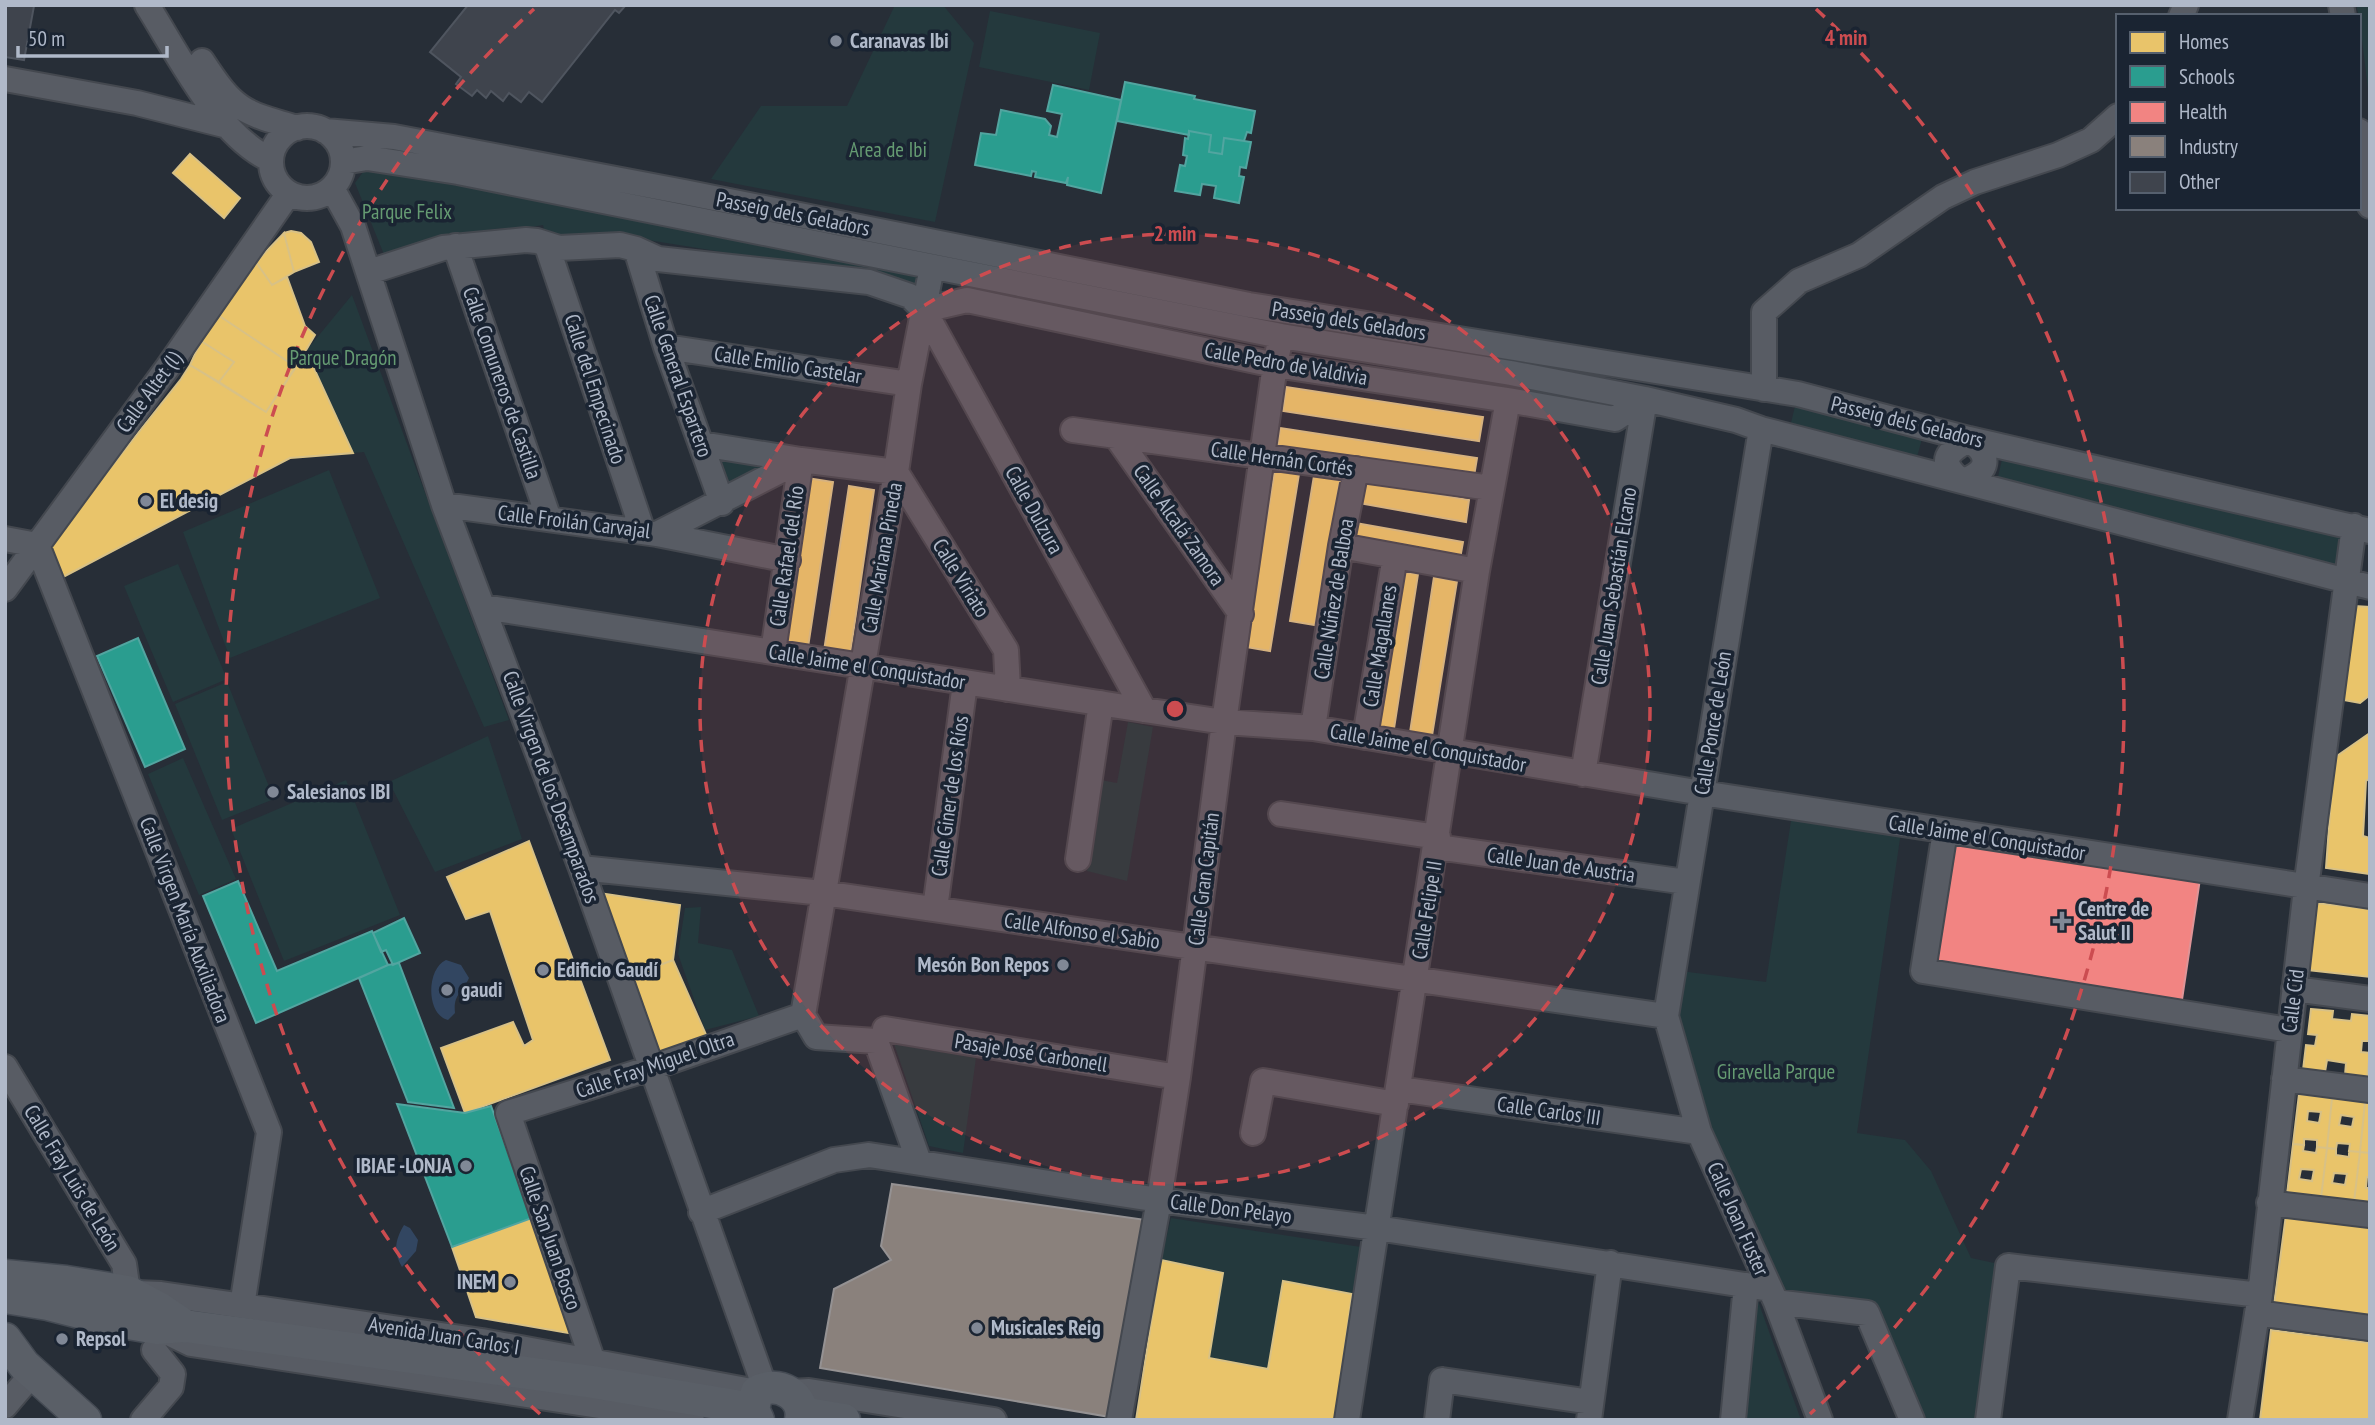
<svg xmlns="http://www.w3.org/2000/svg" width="2375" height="1425" viewBox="0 0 2375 1425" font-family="'PT Sans Narrow',sans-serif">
	<rect width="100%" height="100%" fill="#272e37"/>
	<path fill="#24393d" d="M 895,5 L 943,5 L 974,43 L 935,222 L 711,179 L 761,106 L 847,106 Z
		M 2356,5 L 2370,5 L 2370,105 L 2359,16 Z
		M 990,11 L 1100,33 L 1089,90 L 979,67 Z
		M 371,169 L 384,169 L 924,274 L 921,284 L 623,236 L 557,241 L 545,233 L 543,225 C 525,229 506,227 488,230 C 452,235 419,246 385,257 L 355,183 L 363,172 Z
		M 352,295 L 509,720 L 484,727 L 364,452 L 353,453 L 306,351 Z
		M 1798,394 L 1925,428 L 1914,468 L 1788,435 Z
		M 2005,447 L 2354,526 L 2346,582 L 1995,489 Z
		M 719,454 L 775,462 L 731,487 Z
		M 329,470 L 380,598 L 230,658 L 183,532 Z
		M 178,564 L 227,679 L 173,702 L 124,586 Z
		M 227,682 L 274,799 L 222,820 L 175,704 Z
		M 1128,722 L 1153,727 L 1127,881 L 1087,871 L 1101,780 L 1117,783 Z
		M 488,736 L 522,839 L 435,872 L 389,782 Z
		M 183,758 L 236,879 L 199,895 L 148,774 Z
		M 346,780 L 400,915 L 284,961 L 231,829 Z
		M 1793,808 L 1902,825 L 1857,1133 L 1905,1140 L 1931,1171 L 1971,1258 L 2008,1266 L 1987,1420 L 1912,1420 L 1867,1313 L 1776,1302 L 1666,1016 L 1673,970 L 1766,982 Z
		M 701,907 L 698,943 L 732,950 L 759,1016 L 705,1030 L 678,954 L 685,908 Z
		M 894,1044 L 976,1058 L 963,1153 L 929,1146 Z
		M 1171,1218 L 1361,1247 L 1352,1294 L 1283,1281 L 1268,1369 L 1209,1358 L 1223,1273 L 1161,1260 Z
		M 1745,1301 L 1758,1301 L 1801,1420 L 1733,1420 Z"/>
	<path fill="#324661" d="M 446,960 L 461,965 L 469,978 C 462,994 453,994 455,1013 L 448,1020 C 426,1015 426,969 446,960 Z
		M 404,1225 L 410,1228 L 418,1240 L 416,1251 L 402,1267 C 393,1252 395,1240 404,1225 Z"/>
	<path fill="#e9c46a" stroke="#d8c186" stroke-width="2" fill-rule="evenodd" d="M 190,154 L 240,198 L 224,218 L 173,173 Z
		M 291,231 L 301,233 L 311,242 L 319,262 L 294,272 L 284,233 Z
		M 284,233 L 294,272 L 272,285 L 256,262 Z
		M 256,262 L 272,285 L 287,277 L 305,326 L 315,335 L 296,367 L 218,315 Z
		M 218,315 L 296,367 L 266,412 L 219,382 L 234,362 L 201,341 Z
		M 201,341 L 234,362 L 219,382 L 190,365 Z
		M 306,351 L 353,453 L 290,458 L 63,577 L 50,544 L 181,379 L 190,365 L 266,412 Z
		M 1286,387 L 1483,417 L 1479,441 L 1283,411 Z
		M 1280,428 L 1477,458 L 1473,482 L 1277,452 Z
		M 1275,469 L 1299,474 L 1270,651 L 1246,647 Z
		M 1314,476 L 1340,480 L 1315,625 L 1290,621 Z
		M 807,478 L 833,482 L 808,647 L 783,643 Z
		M 1357,480 L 1469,500 L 1466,522 L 1353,502 Z
		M 849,486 L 874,490 L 850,655 L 824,651 Z
		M 1350,522 L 1463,542 L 1459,564 L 1347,544 Z
		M 1395,571 L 1418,574 L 1393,735 L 1370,732 Z
		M 1434,577 L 1457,581 L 1431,742 L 1409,739 Z
		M 2354,606 L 2370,607 L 2370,695 L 2360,703 L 2338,699 Z
		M 2370,733 L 2370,778 L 2366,781 L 2363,836 L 2370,838 L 2370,874 L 2326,868 L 2334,758 Z
		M 529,841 L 610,1060 L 465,1113 L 441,1048 L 513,1022 L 524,1046 L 533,1040 L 490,911 L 466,919 L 447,877 Z
		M 599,893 L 680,905 L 673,960 L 626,978 Z
		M 2316,903 L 2370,909 L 2370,977 L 2308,970 Z
		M 673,960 L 707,1037 L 652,1056 L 626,978 Z
		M 2311,1009 L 2333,1011 L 2332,1019 L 2351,1021 L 2352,1014 L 2370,1016 L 2370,1041 L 2362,1041 L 2361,1052 L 2370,1053 L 2367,1077 L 2345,1075 L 2346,1063 L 2327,1060 L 2325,1072 L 2303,1070 L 2306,1045 L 2315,1046 L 2317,1035 L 2308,1034 Z
		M 2299,1094 L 2332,1098 L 2327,1148 L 2317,1147 L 2317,1140 L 2304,1139 L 2304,1145 L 2293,1144 ZM 2308,1111 L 2321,1112 L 2319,1123 L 2307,1121 Z
		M 2332,1098 L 2365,1102 L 2360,1152 L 2349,1151 L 2350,1144 L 2337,1143 L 2336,1149 L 2327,1148 ZM 2341,1115 L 2354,1117 L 2352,1127 L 2339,1125 Z
		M 2365,1102 L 2370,1103 L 2370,1153 L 2360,1152 Z
		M 2293,1144 L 2304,1145 L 2303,1151 L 2316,1153 L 2317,1147 L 2327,1148 L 2321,1198 L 2287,1194 ZM 2301,1169 L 2314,1170 L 2312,1181 L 2299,1179 Z
		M 2327,1148 L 2336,1149 L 2336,1155 L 2349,1157 L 2349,1151 L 2360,1152 L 2354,1202 L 2321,1198 ZM 2334,1173 L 2347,1174 L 2345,1185 L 2332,1183 Z
		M 2360,1152 L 2370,1153 L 2370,1177 L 2367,1177 L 2366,1188 L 2370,1188 L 2370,1204 L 2354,1202 Z
		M 2287,1207 L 2370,1217 L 2370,1318 L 2274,1305 Z
		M 532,1218 L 574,1334 L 476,1317 L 452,1247 Z
		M 1161,1260 L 1223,1273 L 1209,1358 L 1268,1369 L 1283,1281 L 1352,1294 L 1335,1420 L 1136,1420 Z
		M 2271,1330 L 2370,1343 L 2370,1420 L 2260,1420 Z"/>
	<path fill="#2a9d8f" stroke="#52a5a0" stroke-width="2" d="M 1125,82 L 1195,96 L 1194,99 L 1255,111 L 1251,133 L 1247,132 L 1244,141 L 1224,138 L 1222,154 L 1209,152 L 1211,135 L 1189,131 L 1189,135 L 1117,121 Z
		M 1053,85 L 1121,100 L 1101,193 L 1067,185 L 1068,177 L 1066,183 L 1035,177 L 1036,172 L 1032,171 L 1031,176 L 975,165 L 981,133 L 996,135 L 1001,110 L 1045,119 L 1051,126 L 1049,135 L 1057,137 L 1062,114 L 1047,111 Z
		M 1189,131 L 1211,135 L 1209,152 L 1222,154 L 1224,138 L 1251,142 L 1246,168 L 1240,167 L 1239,176 L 1244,177 L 1239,203 L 1214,198 L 1216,186 L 1202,184 L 1200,195 L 1175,191 L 1180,165 L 1185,166 L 1187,156 L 1183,155 L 1185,138 L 1188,139 Z
		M 138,638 L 185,749 L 145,767 L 97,656 Z
		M 238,881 L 277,971 L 372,931 L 388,965 L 256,1023 L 203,896 Z
		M 404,918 L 420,953 L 393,965 L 386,950 L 381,952 L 373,933 Z
		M 399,963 L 454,1108 L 408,1102 L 359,978 L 388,965 Z
		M 397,1104 L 465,1113 L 491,1106 L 532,1218 L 452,1247 Z"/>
	<path fill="#f28482" stroke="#de9497" stroke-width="2" d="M 1945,831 L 2201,872 L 2180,1013 L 1923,971 Z"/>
	<path fill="#8a817c" stroke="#959293" stroke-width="2" d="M 892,1184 L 1146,1220 L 1110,1417 L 820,1368 L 834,1289 L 891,1260 L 881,1246 Z"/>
	<path fill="#3f444d" stroke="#4f555f" stroke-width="2" d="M 5,5 L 34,6 L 24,60 L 5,57 Z
		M 468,5 L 626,5 L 619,13 L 615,10 L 542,102 L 529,92 L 521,102 L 509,93 L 503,101 L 491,91 L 486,98 L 477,90 L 472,96 L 456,84 L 461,77 L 430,52 Z"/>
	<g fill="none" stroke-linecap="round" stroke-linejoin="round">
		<defs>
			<path id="minor" d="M 147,5 C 178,54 218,136 271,160
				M 2341,5 L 2343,16
				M 2181,16 L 2186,5
				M 202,61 C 234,110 241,112 297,128
				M 5,79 L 137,103 L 224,125
				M271 162a36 36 0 1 1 72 0a36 36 0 1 1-72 0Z
				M 325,131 L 394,137 L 684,192 L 1249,305 L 1798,394 L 1969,439 L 2370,531
				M 2359,131 L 2370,206
				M 343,162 L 367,158 L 458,172 L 1281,336 L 1511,373 L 1645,399 L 1736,420 L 1761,429 L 2370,587
				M 332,188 L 353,226 L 444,505 L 581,868 L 765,1388
				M 455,246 L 549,519
				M 547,246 L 643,532
				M 636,249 L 666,347 L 722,503
				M 369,272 L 443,248 L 526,240 L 537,241 L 559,248 L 620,245 L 636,249 L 658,259 L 869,282 L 910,296 L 924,310 L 1144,710
				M 924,310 L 967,300 L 1275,365 L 1508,400 L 1615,419 L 1645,399
				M 666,347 L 909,384
				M 1764,389 L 1764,312 L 1799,281 L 1859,255 L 1943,197 L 1975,182 L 2058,155 L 2091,140 L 2118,116
				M 1761,429 L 1666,1016 L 1699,1132 L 1776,1302 L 1820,1420
				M 1073,430 L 1491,488
				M 1116,436 L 1241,614
				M 1969,439 C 1973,443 1979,447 1982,452 C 1991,469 1974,478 1961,481 C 1936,460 1948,452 1969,439 Z
				M 701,444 L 801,460 L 773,652
				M 444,505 L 657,534 L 801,460 L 896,472 L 1006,650 L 1008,689
				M 657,534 L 788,560
				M 5,539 L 37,545 L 269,1132 L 242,1306
				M 1341,546 L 1477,571
				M 5,589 L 168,367 L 289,193
				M 484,607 L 1144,710 L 1224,722 L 1313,728 L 1702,793 L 2370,896
				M 1313,728 L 1341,546 L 1356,469
				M 1365,737 L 1395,556
				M 1583,774 L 1645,399
				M 1281,814 L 1438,837
				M 1945,831 L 1923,971 L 2289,1030
				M 1437,847 L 1686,882
				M 1078,859 L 1101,703
				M 581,868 L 823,893 L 1666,1016
				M 935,909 L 965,683
				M 2294,989 L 2370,999
				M 803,1015 L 896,472 L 909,384 L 932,267
				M 803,1015 L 816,1037 L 876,1041 L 919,1162
				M 885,1029 L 1178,1077
				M 5,1067 L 124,1264 L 128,1292
				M 2284,1079 L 2370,1090
				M 1399,1089 L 1699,1132
				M 1253,1133 L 1263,1081 L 1396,1104
				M 2269,1203 L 2370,1215
				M 701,1212 L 834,1160 L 869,1155 L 1159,1200 L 1377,1228 L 1770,1289
				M 136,1293 L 161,1294 L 482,1341 L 757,1392
				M 1776,1302 L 1867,1313 L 1912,1420
				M 2257,1313 L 2370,1328
				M 158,1328 L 191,1344 L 692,1420
				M 593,1376 L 593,1362 L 508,1113 L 651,1068 L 803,1015
				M 790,1392 L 809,1391 L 994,1420
				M 5,1406 L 33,1373
				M 143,1420 L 171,1387 L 173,1374 L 154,1350
				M 1119,1420 L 1159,1200 L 1178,1077 L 1224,722 L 1275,365 L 1281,336
				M 1347,1420 L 1477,571 L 1508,400
				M 1437,1420 L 1442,1380 L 1591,1402
				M 1589,1420 L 1610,1263
				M 1733,1420 L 1746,1285
				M 1988,1420 L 2008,1266 L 2260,1295
				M 2240,1420 L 2260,1295 L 2306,888 L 2354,526"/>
			<path id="major" d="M 5,1276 L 66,1282 L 128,1292 L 160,1309 L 185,1326
				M 5,1297 L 48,1304 L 111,1320 L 157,1328 L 185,1326 L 593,1382 L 753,1409
				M 5,1339 L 24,1365 L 85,1420
				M 802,1413 L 844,1420
				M 758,1420 L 753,1409 L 757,1392 C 777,1380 806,1395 801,1420"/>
		</defs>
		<use href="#minor" stroke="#44484f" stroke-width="28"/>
		<use href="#major" stroke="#444a53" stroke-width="35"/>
		<use href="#minor" stroke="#585c64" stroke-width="24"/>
		<use href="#major" stroke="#5a5f67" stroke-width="32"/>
	</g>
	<circle cx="1175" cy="709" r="475" fill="#cc4c50" fill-opacity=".12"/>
	<g fill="none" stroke="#cc4c50" stroke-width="3.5" stroke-dasharray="12 9">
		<circle cx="1175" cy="709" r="475"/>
		<path d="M540 1414A949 949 0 0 1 534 9M1816 9A949 949 0 0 1 1810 1414"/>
	</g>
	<g fill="#808896" stroke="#1a2432" stroke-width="2.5">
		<circle cx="836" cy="41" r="7"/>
		<circle cx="146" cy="501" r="7"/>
		<circle cx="273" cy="792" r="7"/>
		<path d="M2058.5 910.5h7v7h7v7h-7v7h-7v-7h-7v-7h7z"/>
		<circle cx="1063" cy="965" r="7"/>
		<circle cx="543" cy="970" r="7"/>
		<circle cx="447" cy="990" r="7"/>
		<circle cx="466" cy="1166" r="7"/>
		<circle cx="510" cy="1282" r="7"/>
		<circle cx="977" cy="1328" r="7"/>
		<circle cx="62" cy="1339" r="7"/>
	</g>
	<g text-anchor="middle" stroke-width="7" stroke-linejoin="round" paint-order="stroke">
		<g font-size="21" font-weight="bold" fill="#b0b9c9" stroke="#1a2432" text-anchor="start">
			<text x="850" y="48">Caranavas Ibi</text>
			<text x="160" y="508">El desig</text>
			<text x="287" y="799">Salesianos IBI</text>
			<text x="2078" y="916">Centre de<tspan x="2078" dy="24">Salut II</tspan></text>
			<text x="1049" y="972" text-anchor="end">Mesón Bon Repos</text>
			<text x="557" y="977">Edificio Gaudí</text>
			<text x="461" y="997">gaudi</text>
			<text x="452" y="1173" text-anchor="end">IBIAE -LONJA</text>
			<text x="496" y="1289" text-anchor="end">INEM</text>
			<text x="991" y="1335">Musicales Reig</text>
			<text x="76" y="1346">Repsol</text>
		</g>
		<g font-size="21" fill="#659b72" stroke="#1a2432">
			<text x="888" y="157">Area de Ibi</text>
			<text x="407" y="219">Parque Felix</text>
			<text x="343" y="365">Parque Dragón</text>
			<text x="1776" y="1079">Giravella Parque</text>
		</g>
		<g font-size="21" fill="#b0b9c9" stroke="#1a2432">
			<text transform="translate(793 214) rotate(11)" y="7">Passeig dels Geladors</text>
			<text transform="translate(1349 321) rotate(9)" y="7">Passeig dels Geladors</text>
			<text transform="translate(1286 364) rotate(10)" y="7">Calle Pedro de Valdivia</text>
			<text transform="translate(788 365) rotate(9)" y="7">Calle Emilio Castelar</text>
			<text transform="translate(678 376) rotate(71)" y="7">Calle General Espartero</text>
			<text transform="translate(502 383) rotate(71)" y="7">Calle Comuneros de Castilla</text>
			<text transform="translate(595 389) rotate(72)" y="7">Calle del Empecinado</text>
			<text transform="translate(149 392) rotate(-54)" y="7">Calle Altet (l)</text>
			<text transform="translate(1907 422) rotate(14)" y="7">Passeig dels Geladors</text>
			<text transform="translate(1282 459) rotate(8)" y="7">Calle Hernán Cortés</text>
			<text transform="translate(1034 510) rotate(61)" y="7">Calle Dulzura</text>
			<text transform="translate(574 522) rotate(7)" y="7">Calle Froilán Carvajal</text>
			<text transform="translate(1179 525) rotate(55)" y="7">Calle Alcalá Zamora</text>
			<text transform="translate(787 556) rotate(-82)" y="7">Calle Rafael del Río</text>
			<text transform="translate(882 558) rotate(-80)" y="7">Calle Mariana Pineda</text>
			<text transform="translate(961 578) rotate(58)" y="7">Calle Viriato</text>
			<text transform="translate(1614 586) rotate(-81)" y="7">Calle Juan Sebastián Elcano</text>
			<text transform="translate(1334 599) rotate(-81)" y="7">Calle Núñez de Balboa</text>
			<text transform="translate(1380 646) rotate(-81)" y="7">Calle Magallanes</text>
			<text transform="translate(867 667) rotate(9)" y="7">Calle Jaime el Conquistador</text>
			<text transform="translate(1713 723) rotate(-81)" y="7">Calle Ponce de León</text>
			<text transform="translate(1428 748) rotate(10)" y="7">Calle Jaime el Conquistador</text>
			<text transform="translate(551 787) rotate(70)" y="7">Calle Virgen de los Desamparados</text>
			<text transform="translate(950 796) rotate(-82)" y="7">Calle Giner de los Ríos</text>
			<text transform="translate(1987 838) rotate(9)" y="7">Calle Jaime el Conquistador</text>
			<text transform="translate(1561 865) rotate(8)" y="7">Calle Juan de Austria</text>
			<text transform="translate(1204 879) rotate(-83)" y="7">Calle Gran Capitán</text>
			<text transform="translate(1427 910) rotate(-81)" y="7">Calle Felipe II</text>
			<text transform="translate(185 920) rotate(69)" y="7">Calle Virgen María Auxiliadora</text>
			<text transform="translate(1082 931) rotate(8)" y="7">Calle Alfonso el Sabio</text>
			<text transform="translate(2293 1001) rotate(-83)" y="7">Calle Cid</text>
			<text transform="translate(1031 1053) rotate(9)" y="7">Pasaje José Carbonell</text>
			<text transform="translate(655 1065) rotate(-19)" y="7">Calle Fray Miguel Oltra</text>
			<text transform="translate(1549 1111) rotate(8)" y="7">Calle Carlos III</text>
			<text transform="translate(72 1178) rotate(59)" y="7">Calle Fray Luis de León</text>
			<text transform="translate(1231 1209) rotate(7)" y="7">Calle Don Pelayo</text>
			<text transform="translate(1738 1219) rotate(66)" y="7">Calle Joan Fuster</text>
			<text transform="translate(550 1238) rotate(71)" y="7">Calle San Juan Bosco</text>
			<text transform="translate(444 1336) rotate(9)" y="7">Avenida Juan Carlos I</text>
		</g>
	</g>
	<circle cx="1175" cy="709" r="10" fill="#cc4c50" stroke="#1a2432" stroke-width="3.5"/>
	<g font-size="21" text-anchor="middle" font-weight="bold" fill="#cc4c50" stroke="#1a2432" stroke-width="7" stroke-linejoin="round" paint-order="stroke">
		<text x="1846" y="45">4 min</text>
		<text x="1175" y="241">2 min</text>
	</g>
	<rect width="2375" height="1425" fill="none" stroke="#b0b9c9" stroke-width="14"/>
	<rect x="2116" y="14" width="245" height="196" fill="#1a2432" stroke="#56606e" stroke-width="2"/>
	<rect x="2130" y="32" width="35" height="21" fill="#e9c46a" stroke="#56606e" stroke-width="2"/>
	<text x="2179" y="49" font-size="21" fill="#b0b9c9">Homes</text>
	<rect x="2130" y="66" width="35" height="21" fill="#2a9d8f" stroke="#56606e" stroke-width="2"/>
	<text x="2179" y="84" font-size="21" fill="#b0b9c9">Schools</text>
	<rect x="2130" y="102" width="35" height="21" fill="#f28482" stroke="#56606e" stroke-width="2"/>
	<text x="2179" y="119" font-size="21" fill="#b0b9c9">Health</text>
	<rect x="2130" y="136" width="35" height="21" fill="#8a817c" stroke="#56606e" stroke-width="2"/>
	<text x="2179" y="154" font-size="21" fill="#b0b9c9">Industry</text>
	<rect x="2130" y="172" width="35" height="21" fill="#3f444d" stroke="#56606e" stroke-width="2"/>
	<text x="2179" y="189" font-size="21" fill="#b0b9c9">Other</text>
	<path d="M18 46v10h149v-10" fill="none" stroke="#b0b9c9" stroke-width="3.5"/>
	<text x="28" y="46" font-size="21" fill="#b0b9c9" stroke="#1a2432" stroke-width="5" paint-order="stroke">50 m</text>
</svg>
